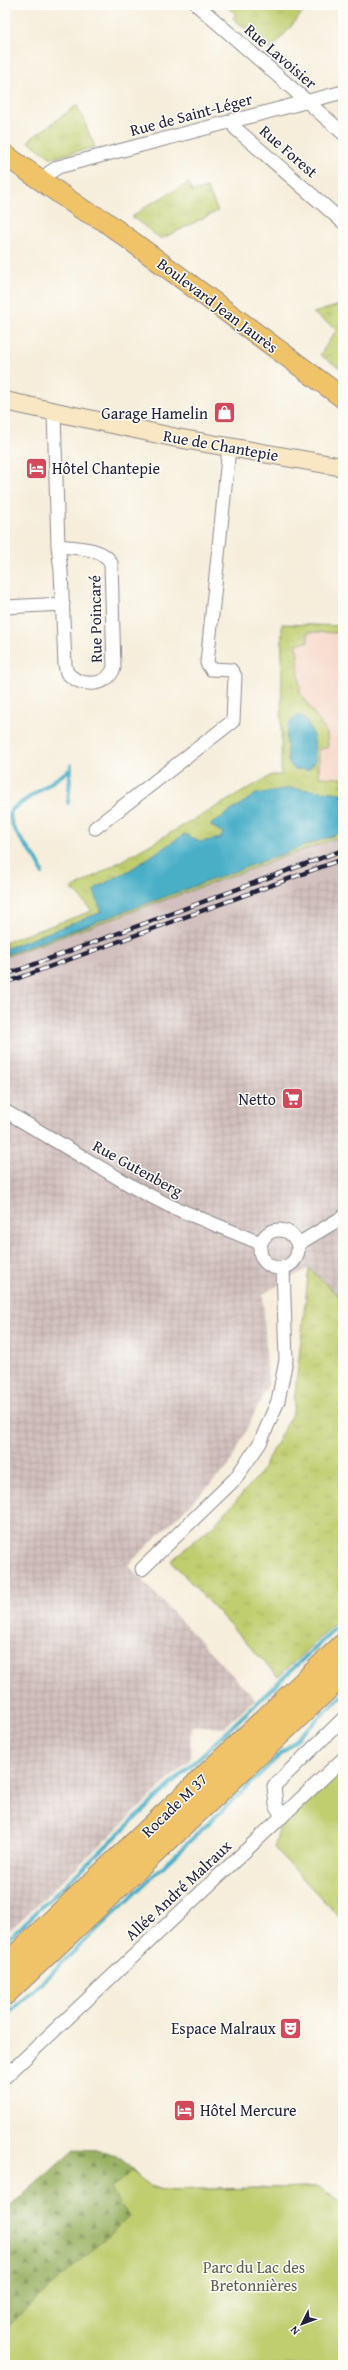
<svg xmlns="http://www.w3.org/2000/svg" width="348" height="2370" viewBox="0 0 348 2370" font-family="'Gentium Book Plus',serif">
	<defs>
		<pattern id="industrial-grid" width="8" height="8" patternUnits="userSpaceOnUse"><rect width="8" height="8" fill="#d1c0bd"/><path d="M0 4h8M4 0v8" fill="none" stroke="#b3a5a3"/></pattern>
		<pattern id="grass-tufts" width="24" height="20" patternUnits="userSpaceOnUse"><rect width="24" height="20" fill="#c0ce70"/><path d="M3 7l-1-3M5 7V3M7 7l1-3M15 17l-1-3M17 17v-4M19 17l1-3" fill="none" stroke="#a5b162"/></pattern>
		<pattern id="forest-firs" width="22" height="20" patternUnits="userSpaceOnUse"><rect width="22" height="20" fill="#98b162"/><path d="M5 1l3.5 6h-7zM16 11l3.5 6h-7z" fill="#7c9052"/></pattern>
	</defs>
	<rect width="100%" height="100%" fill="#fdfcf7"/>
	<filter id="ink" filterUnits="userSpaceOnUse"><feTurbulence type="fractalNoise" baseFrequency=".025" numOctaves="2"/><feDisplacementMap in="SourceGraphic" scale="8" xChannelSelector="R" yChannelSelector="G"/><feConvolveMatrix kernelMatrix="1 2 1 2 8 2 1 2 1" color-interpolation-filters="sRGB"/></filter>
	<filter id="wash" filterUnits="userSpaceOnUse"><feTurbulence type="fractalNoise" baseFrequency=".012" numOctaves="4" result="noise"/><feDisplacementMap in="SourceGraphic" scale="16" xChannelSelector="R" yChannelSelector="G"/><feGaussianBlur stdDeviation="0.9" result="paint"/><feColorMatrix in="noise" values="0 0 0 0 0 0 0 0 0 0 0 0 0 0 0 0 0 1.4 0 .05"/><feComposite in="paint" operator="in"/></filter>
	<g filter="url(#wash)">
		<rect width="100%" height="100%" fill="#f6eedb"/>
		<path fill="#f5d3c2" d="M 282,624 L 343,626 L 343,778 L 281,775 Z"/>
		<path fill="url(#industrial-grid)" d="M 343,874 L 343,1300 L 309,1268 L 263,1294 L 268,1385 L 229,1466 L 128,1565 L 255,1699 L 224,1728 L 191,1725 L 190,1760 L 5,1935 L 5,995 Z"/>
		<path fill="#d1c0bd" d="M 343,836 L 343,874 L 5,996 L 5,957 Z"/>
		<path fill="url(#grass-tufts)" stroke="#717856" d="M 225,5 L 309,5 L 270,51 L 233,18 L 236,14 Z
			M 77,105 L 95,147 L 56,157 L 50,157 L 28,141 Z
			M 189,183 L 192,192 L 207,188 L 218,211 L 161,239 L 132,217 L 148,205 Z
			M 343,304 L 343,370 L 320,355 L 337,329 L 313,313 Z
			M 282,624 L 343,626 L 343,633 L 308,632 L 308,642 L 297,643 L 300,693 L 327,733 L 328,748 L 319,749 L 319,777 L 343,778 L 343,836 L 5,957 L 5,942 L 92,911 L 72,889 L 272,775 L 281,775 Z
			M 309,1268 L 343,1300 L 343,1616 L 278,1677 L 171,1561 L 217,1522 L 259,1475 L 293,1412 Z"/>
		<path fill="url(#forest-firs)" stroke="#5d6a4e" d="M 74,2150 C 87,2151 105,2149 117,2156 C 135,2169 138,2184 163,2190 L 317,2187 L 343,2203 L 343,2360 L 5,2365 L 5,2211 Z"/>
		<path fill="#c0ce70" stroke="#717856" d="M 343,1759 L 343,1921 L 274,1848 L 282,1817 Z
			M 131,2171 L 152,2187 L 163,2190 L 317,2187 L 343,2203 L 343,2365 L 5,2365 L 5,2328 L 129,2217 L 111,2189 Z"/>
		<path fill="#48afc7" stroke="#356881" d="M 296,716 L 302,716 C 315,730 315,744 315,762 L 308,770 L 294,769 L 288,762 C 288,747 282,725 296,716 Z
			M 289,788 L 343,793 L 343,832 L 5,955 L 5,949 L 102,912 L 94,891 L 96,888 L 130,870 L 185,834 L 200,842 L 221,838 L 223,833 L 210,825 L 256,794 Z"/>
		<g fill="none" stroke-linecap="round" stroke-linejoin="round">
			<path stroke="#48afc7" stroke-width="4" d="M 68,803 L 71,765
				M 42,874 C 41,854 5,833 11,810 L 71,769
				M 5,1942 L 343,1621
				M 5,2017 L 343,1695"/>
		</g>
	</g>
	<g filter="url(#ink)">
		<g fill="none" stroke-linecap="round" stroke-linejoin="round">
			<defs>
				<path id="street" d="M 197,5 L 343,133
					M 233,120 L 235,128 L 343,222
					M 49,173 L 58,167 L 343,92
					M 54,412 L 58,546 L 61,571 L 65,665 L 67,673 C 81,687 106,688 114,668 L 111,563 C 103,547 74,548 58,546
					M 5,607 L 63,604
					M 95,828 L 233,721 L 235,676 L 231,670 L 211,669 L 207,663 L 229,448
					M 5,1111 L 135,1188 L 170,1206 L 260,1243
					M260 1249a19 19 0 1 1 38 0a19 19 0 1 1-38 0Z
					M 298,1244 L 343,1217
					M 142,1569 L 235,1479 L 260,1443 L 278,1401 L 286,1360 L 283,1268
					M 282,1817 L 276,1805 L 274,1786 L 343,1719
					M 5,2077 L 343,1759"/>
				<path id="secondary" d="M 5,401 L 177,438 L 343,467"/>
				<path id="primary" d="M 5,155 L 83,210 L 103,220 L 343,398"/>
				<path id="highway" d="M 5,1966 L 343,1645
					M 5,1994 L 343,1674"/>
			</defs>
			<use href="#street" stroke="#8c888b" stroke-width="15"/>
			<use href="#secondary" stroke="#8c888b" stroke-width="20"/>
			<use href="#primary" stroke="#8c888b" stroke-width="22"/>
			<use href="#highway" stroke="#8c888b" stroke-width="24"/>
			<use href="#street" stroke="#fff" stroke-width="13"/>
			<use href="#secondary" stroke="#f9e7c3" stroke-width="18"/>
			<use href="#primary" stroke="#f0c369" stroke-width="20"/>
			<use href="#highway" stroke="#f0c369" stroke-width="22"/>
			<defs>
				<path id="rail" d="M 5,975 L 343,850
					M 5,983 L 343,859"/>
			</defs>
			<use href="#rail" stroke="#22223b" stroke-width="4.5"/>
			<use href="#rail" stroke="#fdfcf7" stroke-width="3" stroke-dasharray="9" stroke-linecap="butt"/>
		</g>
	</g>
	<defs>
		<symbol id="shop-square" viewBox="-11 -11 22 22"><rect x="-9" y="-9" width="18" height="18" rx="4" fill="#d1495b" stroke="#fdfcf7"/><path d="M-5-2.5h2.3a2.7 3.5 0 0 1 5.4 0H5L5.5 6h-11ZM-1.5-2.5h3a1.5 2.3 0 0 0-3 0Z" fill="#fff"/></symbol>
		<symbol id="hotel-square" viewBox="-11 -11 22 22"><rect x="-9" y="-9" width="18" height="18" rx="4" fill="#d1495b" stroke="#fdfcf7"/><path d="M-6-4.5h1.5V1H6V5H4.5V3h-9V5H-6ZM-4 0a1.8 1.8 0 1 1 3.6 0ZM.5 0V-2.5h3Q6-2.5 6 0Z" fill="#fff"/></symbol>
		<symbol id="supermarket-square" viewBox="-11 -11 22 22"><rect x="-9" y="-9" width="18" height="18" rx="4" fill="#d1495b" stroke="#fdfcf7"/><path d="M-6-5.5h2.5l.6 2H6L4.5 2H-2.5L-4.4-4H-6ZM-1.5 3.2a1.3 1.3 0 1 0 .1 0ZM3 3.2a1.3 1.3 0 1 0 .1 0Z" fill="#fff"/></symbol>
		<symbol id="theatre-square" viewBox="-11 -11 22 22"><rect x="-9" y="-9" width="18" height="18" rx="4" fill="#d1495b" stroke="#fdfcf7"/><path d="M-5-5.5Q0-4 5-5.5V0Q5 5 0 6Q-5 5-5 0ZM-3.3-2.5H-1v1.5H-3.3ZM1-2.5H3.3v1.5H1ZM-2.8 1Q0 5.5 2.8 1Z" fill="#fff"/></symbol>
	</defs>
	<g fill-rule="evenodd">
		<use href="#shop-square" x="212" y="400" width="25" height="25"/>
		<use href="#hotel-square" x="24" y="456" width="25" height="25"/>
		<use href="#supermarket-square" x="280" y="1086" width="25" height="25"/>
		<use href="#theatre-square" x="278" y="2016" width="25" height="25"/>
		<use href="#hotel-square" x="172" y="2098" width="25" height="25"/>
	</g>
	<g text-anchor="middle" stroke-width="3" stroke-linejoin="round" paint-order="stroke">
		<g font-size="16" fill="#22223b" stroke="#fdfcf7">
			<text transform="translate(281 56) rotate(41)" y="6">Rue Lavoisier</text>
			<text transform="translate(191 114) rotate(-15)" y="6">Rue de Saint-Léger</text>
			<text transform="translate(289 151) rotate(41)" y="6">Rue Forest</text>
			<text transform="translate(218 305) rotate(37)" y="6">Boulevard Jean Jaurès</text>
			<text transform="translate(221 445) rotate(10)" y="6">Rue de Chantepie</text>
			<text transform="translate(95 619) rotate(-91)" y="6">Rue Poincaré</text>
			<text transform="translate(138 1168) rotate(29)" y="6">Rue Gutenberg</text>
			<text transform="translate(174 1805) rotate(-44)" y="6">Rocade M 37</text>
			<text transform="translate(178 1890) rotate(-43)" y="6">Allée André Malraux</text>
		</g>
		<g font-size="16" fill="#22223b" stroke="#fdfcf7" text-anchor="end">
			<text x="208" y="419">Garage Hamelin</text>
			<text x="52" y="474" text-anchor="start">Hôtel Chantepie</text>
			<text x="276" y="1105">Netto</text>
			<text x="276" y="2034">Espace Malraux</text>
			<text x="200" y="2116" text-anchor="start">Hôtel Mercure</text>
		</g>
		<g font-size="16" fill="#595e4e" stroke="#fdfcf7">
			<text x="254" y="2273">Parc du Lac des<tspan x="254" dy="18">Bretonnières</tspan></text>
		</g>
	</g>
	<rect width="348" height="2370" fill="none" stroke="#fdfcf7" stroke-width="20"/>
	<g transform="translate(302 2324) rotate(228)" stroke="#fdfcf7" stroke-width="3" paint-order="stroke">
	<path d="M0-3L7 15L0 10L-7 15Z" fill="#22223b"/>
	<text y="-6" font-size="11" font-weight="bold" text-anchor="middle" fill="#22223b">N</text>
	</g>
</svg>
